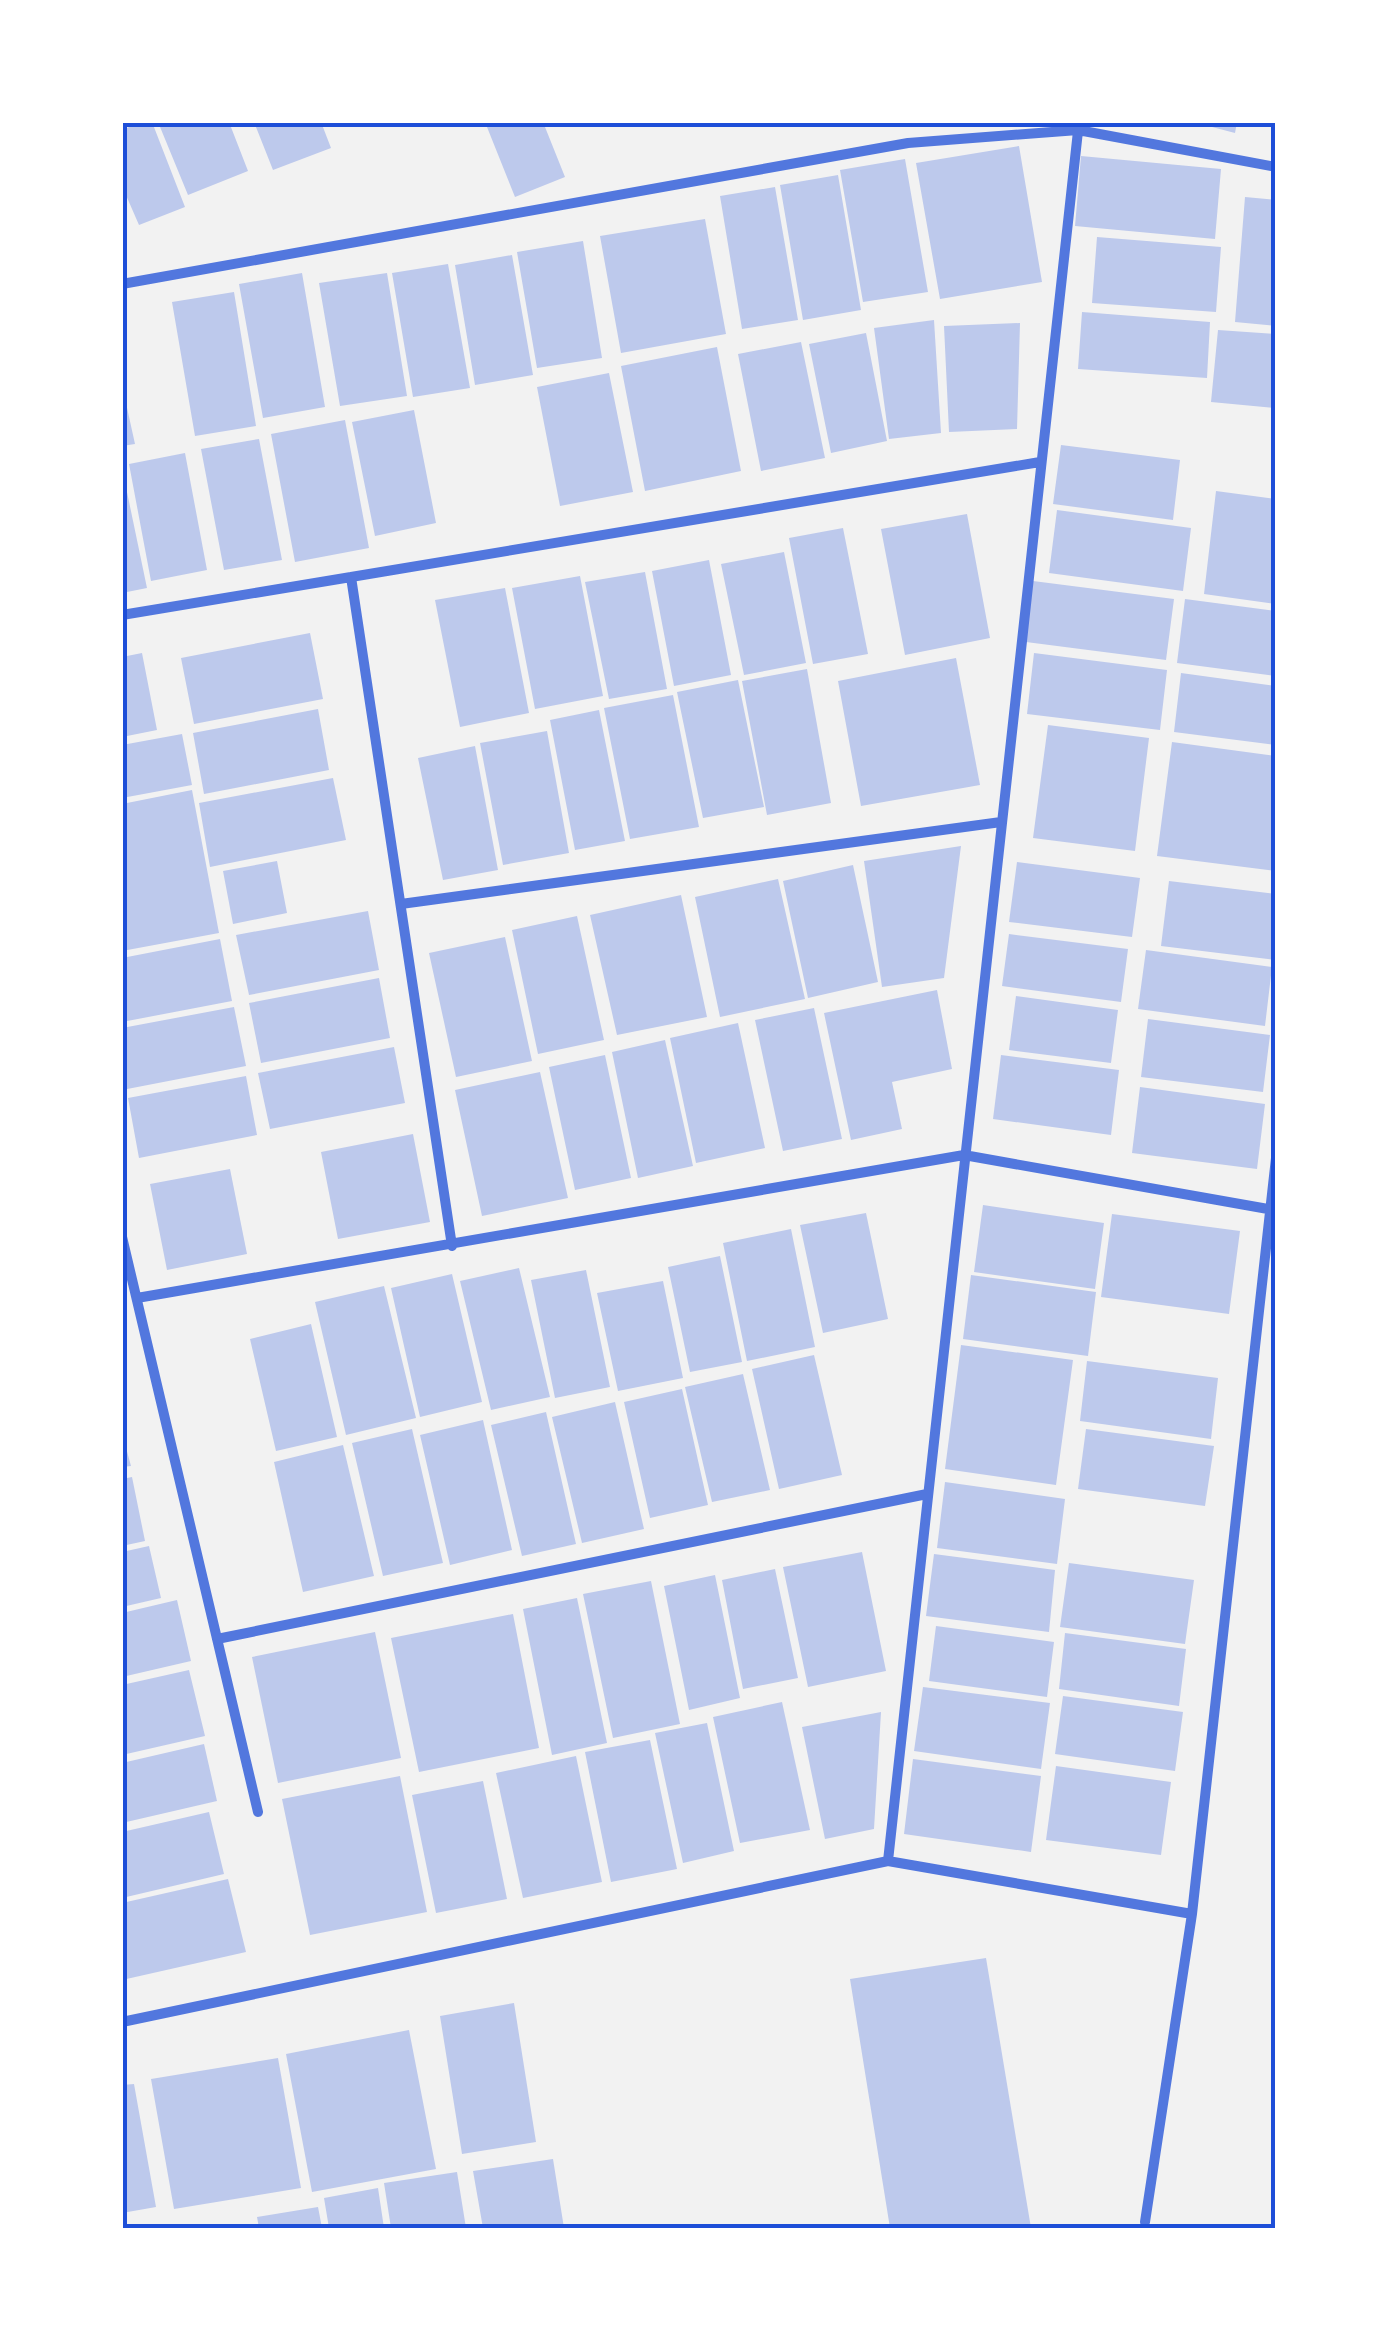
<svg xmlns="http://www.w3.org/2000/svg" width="1398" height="2351" viewBox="0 0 1398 2351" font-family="'Zilla Slab',serif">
	<rect width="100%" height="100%" fill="#f2f2f2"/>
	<path fill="#bdc9ec" d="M 141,122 L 152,122 L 185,207 L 139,225 L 122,186 L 122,130 Z
		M 158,122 L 229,122 L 248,171 L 188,195 Z
		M 254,122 L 321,122 L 331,148 L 273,170 Z
		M 485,122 L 543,122 L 565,177 L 515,197 Z
		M 1193,122 L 1237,122 L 1235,133 Z
		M 1019,146 L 1042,282 L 940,299 L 916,163 Z
		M 1081,156 L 1221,169 L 1215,239 L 1075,226 Z
		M 905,159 L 928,292 L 863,302 L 840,170 Z
		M 838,175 L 861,310 L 803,320 L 780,185 Z
		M 775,187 L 798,320 L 742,329 L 720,196 Z
		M 1245,197 L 1276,200 L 1276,326 L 1235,322 Z
		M 705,219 L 726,334 L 621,353 L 600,236 Z
		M 1097,237 L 1221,247 L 1216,312 L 1092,303 Z
		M 583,241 L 602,358 L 537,368 L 517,252 Z
		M 512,255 L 533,375 L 475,385 L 455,265 Z
		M 448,264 L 470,388 L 413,397 L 392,273 Z
		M 302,273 L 325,407 L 263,418 L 239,284 Z
		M 387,273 L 407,396 L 340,406 L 319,283 Z
		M 234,292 L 256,426 L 195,436 L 172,302 Z
		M 1082,312 L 1210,322 L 1207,378 L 1078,369 Z
		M 934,320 L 941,433 L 889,439 L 874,328 Z
		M 1020,323 L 1017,429 L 949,432 L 944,326 Z
		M 1218,330 L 1276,334 L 1276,408 L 1211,402 Z
		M 866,333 L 887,441 L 831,453 L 809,344 Z
		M 801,342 L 825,458 L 761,471 L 738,354 Z
		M 717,347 L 741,471 L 645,491 L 621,366 Z
		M 609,373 L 633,492 L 560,506 L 537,387 Z
		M 122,385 L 135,444 L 122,446 Z
		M 414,410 L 436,523 L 375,536 L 352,422 Z
		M 345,420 L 369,548 L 295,562 L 271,434 Z
		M 259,439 L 282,560 L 224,570 L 201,449 Z
		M 1061,445 L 1180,460 L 1173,520 L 1053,504 Z
		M 185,453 L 207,570 L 151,581 L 129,464 Z
		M 122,468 L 147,588 L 122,593 Z
		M 1216,491 L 1276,499 L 1276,604 L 1204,594 Z
		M 1057,510 L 1191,528 L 1183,591 L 1049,573 Z
		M 967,514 L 990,638 L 905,655 L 881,529 Z
		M 843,528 L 868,654 L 813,664 L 789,538 Z
		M 784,552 L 806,663 L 744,675 L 721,564 Z
		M 709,560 L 731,675 L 674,686 L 652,571 Z
		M 645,572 L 667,689 L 609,699 L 585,582 Z
		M 580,576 L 603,696 L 535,709 L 512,588 Z
		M 1033,581 L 1174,599 L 1166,660 L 1026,642 Z
		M 505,588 L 529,713 L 460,727 L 435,600 Z
		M 1185,599 L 1276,611 L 1276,676 L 1177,663 Z
		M 310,633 L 323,699 L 194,724 L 181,658 Z
		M 142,653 L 157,730 L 122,737 L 122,657 Z
		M 1034,653 L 1167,670 L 1160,730 L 1027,714 Z
		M 956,658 L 980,785 L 861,806 L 838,681 Z
		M 807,669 L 831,803 L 767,815 L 742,681 Z
		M 1181,673 L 1276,686 L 1276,745 L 1174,732 Z
		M 738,680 L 764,807 L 703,818 L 677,692 Z
		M 673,695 L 699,827 L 630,839 L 604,708 Z
		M 318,709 L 329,770 L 204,794 L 193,733 Z
		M 599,710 L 625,841 L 575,850 L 550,720 Z
		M 1048,725 L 1149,738 L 1135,851 L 1033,838 Z
		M 547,731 L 569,853 L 503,865 L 480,743 Z
		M 182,734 L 192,785 L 122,798 L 122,745 Z
		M 1172,742 L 1276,756 L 1276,871 L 1157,856 Z
		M 475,746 L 498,870 L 443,880 L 418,758 Z
		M 333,778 L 346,840 L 210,867 L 199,803 Z
		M 192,790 L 219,933 L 122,951 L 122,804 Z
		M 961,846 L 944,978 L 882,987 L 864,861 Z
		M 277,861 L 287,913 L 233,924 L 223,871 Z
		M 1017,862 L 1140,878 L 1132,937 L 1009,922 Z
		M 853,865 L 878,982 L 808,998 L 783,881 Z
		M 778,879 L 805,999 L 720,1017 L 695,897 Z
		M 1169,881 L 1276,894 L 1276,960 L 1161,946 Z
		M 681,895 L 707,1017 L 617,1035 L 590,915 Z
		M 368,911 L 379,970 L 249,995 L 236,935 Z
		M 577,916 L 604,1040 L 538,1054 L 512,930 Z
		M 1009,934 L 1128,949 L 1121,1002 L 1002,986 Z
		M 505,937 L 532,1061 L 456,1077 L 429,953 Z
		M 220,939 L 232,1001 L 122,1022 L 122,958 Z
		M 1146,950 L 1272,967 L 1265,1026 L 1138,1009 Z
		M 379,978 L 390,1038 L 261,1063 L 249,1003 Z
		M 937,990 L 952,1069 L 892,1082 L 902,1129 L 851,1140 L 824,1013 Z
		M 1016,996 L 1118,1010 L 1111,1063 L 1009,1050 Z
		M 234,1007 L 246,1066 L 122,1090 L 122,1028 Z
		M 814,1008 L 842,1139 L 783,1151 L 755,1020 Z
		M 1148,1019 L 1270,1035 L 1263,1092 L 1141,1077 Z
		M 738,1023 L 765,1148 L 696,1163 L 670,1038 Z
		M 665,1040 L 693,1166 L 638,1178 L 612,1052 Z
		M 394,1047 L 405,1103 L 270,1129 L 258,1073 Z
		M 605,1055 L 631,1178 L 575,1190 L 549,1067 Z
		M 1001,1055 L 1119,1070 L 1111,1135 L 993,1119 Z
		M 540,1072 L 568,1198 L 482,1216 L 455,1090 Z
		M 246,1076 L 257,1135 L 139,1158 L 128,1098 Z
		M 1140,1087 L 1265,1104 L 1257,1169 L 1132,1153 Z
		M 413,1134 L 430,1222 L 338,1239 L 321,1152 Z
		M 230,1169 L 247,1254 L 167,1270 L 150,1184 Z
		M 983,1205 L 1104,1223 L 1095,1289 L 974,1272 Z
		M 866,1213 L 888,1319 L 823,1333 L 800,1225 Z
		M 1112,1214 L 1240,1231 L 1229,1314 L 1101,1297 Z
		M 791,1229 L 815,1347 L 747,1361 L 723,1243 Z
		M 720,1256 L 742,1362 L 690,1372 L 668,1267 Z
		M 519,1268 L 550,1397 L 491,1410 L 460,1281 Z
		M 586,1270 L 610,1387 L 555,1398 L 531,1280 Z
		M 452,1274 L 482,1402 L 420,1417 L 391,1288 Z
		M 971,1275 L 1096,1292 L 1088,1356 L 963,1339 Z
		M 663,1281 L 683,1378 L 618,1391 L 597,1293 Z
		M 384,1286 L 416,1418 L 346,1435 L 315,1302 Z
		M 311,1324 L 337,1437 L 276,1451 L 250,1339 Z
		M 961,1345 L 1073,1360 L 1056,1485 L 945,1469 Z
		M 814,1355 L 842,1475 L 779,1489 L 752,1369 Z
		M 1087,1361 L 1218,1378 L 1211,1439 L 1080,1421 Z
		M 743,1374 L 770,1490 L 712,1502 L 685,1387 Z
		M 682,1389 L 708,1505 L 650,1518 L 624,1402 Z
		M 615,1402 L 644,1529 L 582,1543 L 552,1417 Z
		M 546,1412 L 576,1544 L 522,1556 L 491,1425 Z
		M 483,1420 L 512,1550 L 450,1565 L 420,1435 Z
		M 412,1429 L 443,1563 L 383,1576 L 352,1443 Z
		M 1086,1429 L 1214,1446 L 1205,1506 L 1078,1489 Z
		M 122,1433 L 131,1466 L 122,1467 Z
		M 343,1445 L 374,1576 L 303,1592 L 274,1462 Z
		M 132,1477 L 145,1541 L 122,1546 L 122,1479 Z
		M 945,1482 L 1065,1499 L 1057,1564 L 937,1548 Z
		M 149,1546 L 161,1598 L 122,1607 L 122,1552 Z
		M 862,1552 L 886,1671 L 808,1687 L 783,1567 Z
		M 934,1554 L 1055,1570 L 1049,1632 L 926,1616 Z
		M 1069,1563 L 1194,1580 L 1185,1644 L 1060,1627 Z
		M 775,1569 L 798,1678 L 743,1689 L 722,1580 Z
		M 715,1575 L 740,1698 L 689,1710 L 664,1586 Z
		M 651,1581 L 680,1724 L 613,1738 L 583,1594 Z
		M 577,1598 L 607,1743 L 552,1755 L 523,1609 Z
		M 177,1600 L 191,1661 L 122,1677 L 122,1613 Z
		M 513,1614 L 539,1748 L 419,1772 L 391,1638 Z
		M 936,1626 L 1054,1642 L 1047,1697 L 929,1681 Z
		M 375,1632 L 401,1758 L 278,1783 L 252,1657 Z
		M 1065,1633 L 1186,1649 L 1179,1706 L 1059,1689 Z
		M 189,1670 L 205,1736 L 122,1755 L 122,1685 Z
		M 923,1687 L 1050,1703 L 1041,1769 L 914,1751 Z
		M 1063,1696 L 1183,1712 L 1175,1771 L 1055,1754 Z
		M 782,1702 L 810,1830 L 740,1843 L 713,1717 Z
		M 881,1712 L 874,1829 L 825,1839 L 802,1727 Z
		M 707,1723 L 734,1851 L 683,1863 L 655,1733 Z
		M 650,1740 L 677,1869 L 611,1882 L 585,1752 Z
		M 204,1744 L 217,1801 L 122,1823 L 122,1763 Z
		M 576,1756 L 602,1882 L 523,1898 L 496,1773 Z
		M 913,1759 L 1041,1776 L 1031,1852 L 904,1834 Z
		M 1056,1766 L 1171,1782 L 1161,1855 L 1046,1840 Z
		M 400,1776 L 427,1912 L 310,1935 L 282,1799 Z
		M 483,1781 L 507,1899 L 436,1913 L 412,1795 Z
		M 209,1812 L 224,1874 L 122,1898 L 122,1832 Z
		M 228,1879 L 246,1952 L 122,1980 L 122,1903 Z
		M 986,1958 L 1031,2228 L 890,2228 L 850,1979 Z
		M 514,2003 L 536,2142 L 462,2154 L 440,2016 Z
		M 409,2030 L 436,2169 L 312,2192 L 286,2054 Z
		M 278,2058 L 301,2188 L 174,2209 L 151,2079 Z
		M 134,2084 L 156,2207 L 122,2213 L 122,2085 Z
		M 553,2159 L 564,2228 L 483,2228 L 473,2171 Z
		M 457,2172 L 466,2228 L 391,2228 L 384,2183 Z
		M 378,2188 L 384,2228 L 329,2228 L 324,2198 Z
		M 318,2207 L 322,2228 L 259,2228 L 257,2217 Z"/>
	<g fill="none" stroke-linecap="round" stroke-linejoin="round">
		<path stroke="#5277de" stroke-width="10" d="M 122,284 L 908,143 L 1078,130 L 1276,167
			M 351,577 L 1040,462
			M 122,615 L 351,577 L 452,1246
			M 401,904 L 1001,822
			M 122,1237 L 258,1812
			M 137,1298 L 964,1155 L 1268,1209
			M 217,1639 L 927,1494
			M 888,1861 L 1079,122
			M 1192,1914 L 1276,1158
			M 122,2022 L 888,1861 L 1192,1914 L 1145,2222"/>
	</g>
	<rect width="1398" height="2351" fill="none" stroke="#ffffff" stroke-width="250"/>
	<rect x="125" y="125" width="1148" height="2101" fill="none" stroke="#1d4ed8" stroke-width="4"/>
</svg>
